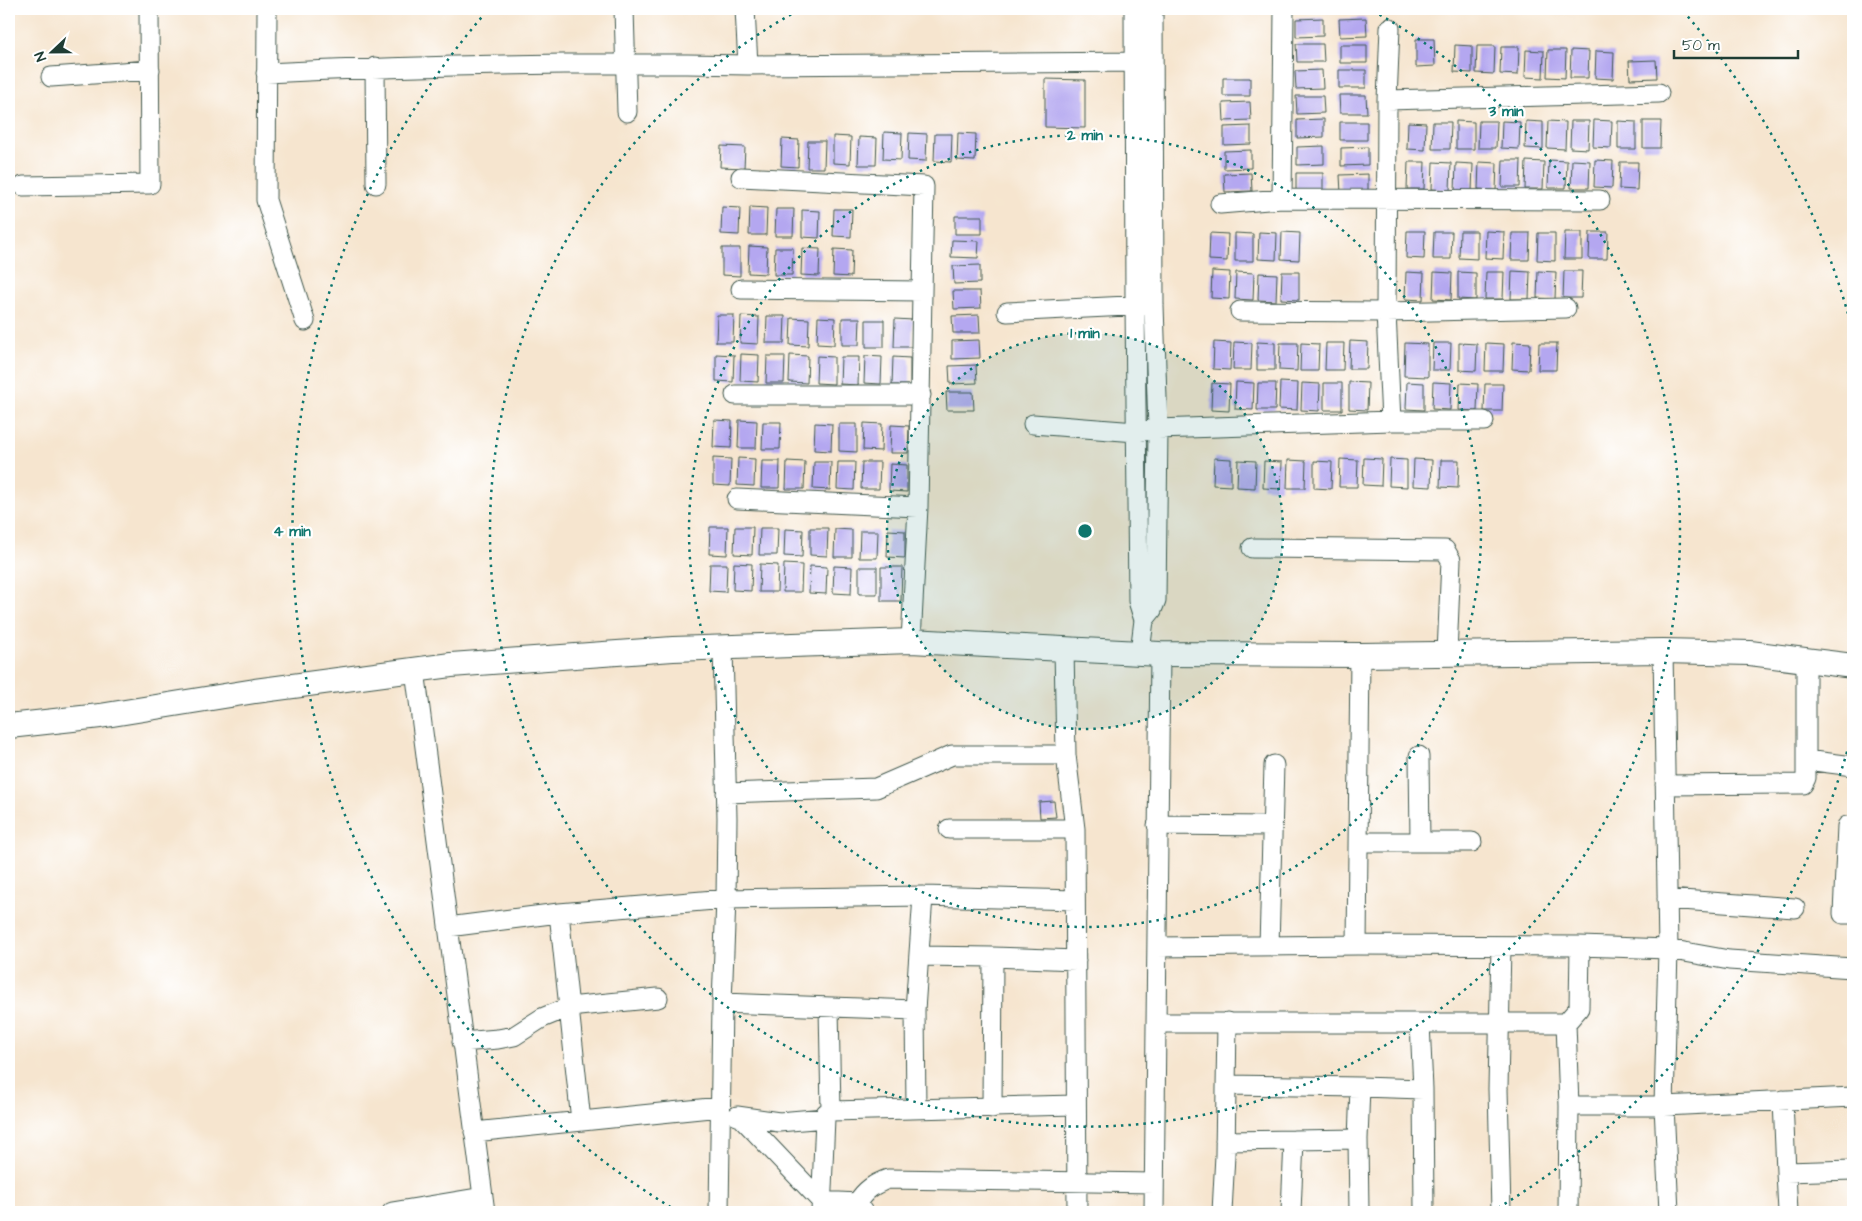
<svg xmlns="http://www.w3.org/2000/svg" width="1862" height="1221" viewBox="0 0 1862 1221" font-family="'Architects Daughter',sans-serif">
	<rect width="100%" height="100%" fill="#fff"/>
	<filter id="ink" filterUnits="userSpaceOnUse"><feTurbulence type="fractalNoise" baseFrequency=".02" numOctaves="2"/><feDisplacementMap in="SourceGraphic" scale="10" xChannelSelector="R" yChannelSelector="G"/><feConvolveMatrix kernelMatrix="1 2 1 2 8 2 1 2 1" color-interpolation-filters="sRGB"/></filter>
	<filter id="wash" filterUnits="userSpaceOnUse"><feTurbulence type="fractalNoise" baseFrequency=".0096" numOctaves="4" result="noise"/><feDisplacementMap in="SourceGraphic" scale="20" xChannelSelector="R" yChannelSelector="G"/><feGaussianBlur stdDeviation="1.12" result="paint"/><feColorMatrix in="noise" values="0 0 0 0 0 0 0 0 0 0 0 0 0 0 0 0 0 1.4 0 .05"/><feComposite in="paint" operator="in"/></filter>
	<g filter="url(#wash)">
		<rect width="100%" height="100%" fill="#f6e5cf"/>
		<g id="blocks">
			<path fill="#b4a7f0" d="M 1323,18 L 1323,36 L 1296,37 L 1296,19 Z
				M 1366,18 L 1367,36 L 1340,37 L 1339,19 Z
				M 1416,39 L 1434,39 L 1435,66 L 1416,67 Z
				M 1296,44 L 1323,44 L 1324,62 L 1297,62 Z
				M 1340,45 L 1367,45 L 1367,63 L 1340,63 Z
				M 1455,45 L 1472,46 L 1472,73 L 1454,72 Z
				M 1477,46 L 1495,46 L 1494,74 L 1476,73 Z
				M 1501,47 L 1519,47 L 1518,75 L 1500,74 Z
				M 1526,50 L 1544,51 L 1543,78 L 1525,77 Z
				M 1548,50 L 1566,50 L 1565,78 L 1547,77 Z
				M 1571,50 L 1589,51 L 1588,78 L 1570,78 Z
				M 1596,51 L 1614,52 L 1613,79 L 1595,78 Z
				M 1656,60 L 1657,78 L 1630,79 L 1629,61 Z
				M 1322,70 L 1323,88 L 1296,89 L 1295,71 Z
				M 1339,70 L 1366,70 L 1366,88 L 1339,88 Z
				M 1223,78 L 1250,78 L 1250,96 L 1223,96 Z
				M 1045,79 L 1085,80 L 1085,128 L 1045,127 Z
				M 1339,95 L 1366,95 L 1367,113 L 1340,113 Z
				M 1296,96 L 1323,96 L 1324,113 L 1297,114 Z
				M 1250,102 L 1251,120 L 1224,121 L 1223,103 Z
				M 1324,119 L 1324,137 L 1297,138 L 1297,120 Z
				M 1594,120 L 1612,121 L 1611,148 L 1593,147 Z
				M 1456,121 L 1474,122 L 1474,149 L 1456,149 Z
				M 1479,121 L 1497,121 L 1496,148 L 1478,148 Z
				M 1502,121 L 1520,122 L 1519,149 L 1501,148 Z
				M 1526,121 L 1543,122 L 1543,149 L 1525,148 Z
				M 1548,121 L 1566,122 L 1565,149 L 1547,148 Z
				M 1571,121 L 1589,121 L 1588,149 L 1570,148 Z
				M 1618,121 L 1636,122 L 1636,149 L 1618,149 Z
				M 1643,121 L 1661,121 L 1660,148 L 1643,148 Z
				M 1340,122 L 1367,122 L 1367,140 L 1340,140 Z
				M 1408,122 L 1426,123 L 1425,150 L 1407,149 Z
				M 1433,122 L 1451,122 L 1450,149 L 1432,149 Z
				M 1251,126 L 1251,144 L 1224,145 L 1224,127 Z
				M 884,132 L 902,133 L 901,160 L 883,159 Z
				M 909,133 L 927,134 L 926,161 L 908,160 Z
				M 958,133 L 976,134 L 975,161 L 957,160 Z
				M 935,134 L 952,134 L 951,162 L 934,161 Z
				M 833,136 L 851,137 L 850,164 L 833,163 Z
				M 859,137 L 877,138 L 876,165 L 858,165 Z
				M 782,139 L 799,140 L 798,167 L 781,166 Z
				M 808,141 L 825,141 L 824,168 L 807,168 Z
				M 721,146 L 745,147 L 744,168 L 720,167 Z
				M 1324,146 L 1324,164 L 1297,165 L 1297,147 Z
				M 1368,147 L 1368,165 L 1341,166 L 1341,148 Z
				M 1251,150 L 1251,168 L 1224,169 L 1224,151 Z
				M 1503,160 L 1521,160 L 1520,187 L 1502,187 Z
				M 1549,160 L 1567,161 L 1566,188 L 1548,188 Z
				M 1572,160 L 1590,161 L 1589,188 L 1571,188 Z
				M 1595,160 L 1613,161 L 1612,188 L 1594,187 Z
				M 1526,161 L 1544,162 L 1543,189 L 1525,189 Z
				M 1408,162 L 1425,162 L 1424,189 L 1407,189 Z
				M 1433,162 L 1451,163 L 1450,190 L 1432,189 Z
				M 1479,162 L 1497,163 L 1496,190 L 1478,189 Z
				M 1620,162 L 1638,162 L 1637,190 L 1619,189 Z
				M 1456,163 L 1473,164 L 1472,191 L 1455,191 Z
				M 1251,173 L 1252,191 L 1225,192 L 1224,174 Z
				M 1296,173 L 1323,173 L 1323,191 L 1296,191 Z
				M 1368,174 L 1368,192 L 1341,193 L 1340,175 Z
				M 722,207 L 740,208 L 739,235 L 721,234 Z
				M 750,207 L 767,208 L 766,235 L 749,235 Z
				M 776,209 L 794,209 L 793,236 L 775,236 Z
				M 834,209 L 852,209 L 851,237 L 833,236 Z
				M 802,210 L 820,211 L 819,238 L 802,237 Z
				M 955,216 L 982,216 L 982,234 L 955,234 Z
				M 1407,231 L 1425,231 L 1424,259 L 1406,258 Z
				M 1460,231 L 1477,231 L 1477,259 L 1459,258 Z
				M 1486,231 L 1504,232 L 1503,259 L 1485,258 Z
				M 1259,232 L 1277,233 L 1276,260 L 1258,259 Z
				M 1282,232 L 1300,233 L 1299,260 L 1281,259 Z
				M 1434,232 L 1452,232 L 1451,259 L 1433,259 Z
				M 1565,232 L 1582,232 L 1582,259 L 1564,259 Z
				M 1590,232 L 1608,232 L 1607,259 L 1589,259 Z
				M 1210,233 L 1228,234 L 1227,261 L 1209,260 Z
				M 1235,233 L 1253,234 L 1253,261 L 1235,261 Z
				M 1512,233 L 1530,233 L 1529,260 L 1511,260 Z
				M 1538,233 L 1555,233 L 1555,261 L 1537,260 Z
				M 952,240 L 979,241 L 978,258 L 951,257 Z
				M 749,246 L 767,247 L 766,274 L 748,273 Z
				M 722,248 L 740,248 L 740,276 L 722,275 Z
				M 775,248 L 793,248 L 792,275 L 774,275 Z
				M 802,248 L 820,249 L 819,276 L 801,275 Z
				M 834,249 L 852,250 L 851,277 L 833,276 Z
				M 980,265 L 980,283 L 954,284 L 953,266 Z
				M 1212,271 L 1230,272 L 1229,299 L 1211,298 Z
				M 1512,271 L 1530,272 L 1529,299 L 1511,299 Z
				M 1538,271 L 1556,272 L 1555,299 L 1537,298 Z
				M 1564,271 L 1582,271 L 1581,298 L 1563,298 Z
				M 1236,272 L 1254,273 L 1253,300 L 1235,299 Z
				M 1282,272 L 1299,272 L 1299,300 L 1281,299 Z
				M 1406,272 L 1424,273 L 1423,300 L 1405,299 Z
				M 1434,272 L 1452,273 L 1451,300 L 1433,299 Z
				M 1458,272 L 1476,273 L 1476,300 L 1458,299 Z
				M 1486,272 L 1504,272 L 1503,299 L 1485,299 Z
				M 1259,273 L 1277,274 L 1276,301 L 1258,300 Z
				M 953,291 L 980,291 L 981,308 L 954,309 Z
				M 717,315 L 734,315 L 733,342 L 716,342 Z
				M 979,315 L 980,333 L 953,333 L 952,316 Z
				M 741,316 L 759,317 L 758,344 L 740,343 Z
				M 767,316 L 785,316 L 784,343 L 766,343 Z
				M 818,317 L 835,318 L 834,345 L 817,344 Z
				M 791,318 L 809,319 L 808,346 L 790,345 Z
				M 842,318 L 860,318 L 859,345 L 842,345 Z
				M 895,319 L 913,320 L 912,347 L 894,347 Z
				M 866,320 L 884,320 L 884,347 L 866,347 Z
				M 979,340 L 980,358 L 952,359 L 952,341 Z
				M 1350,341 L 1368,342 L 1367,369 L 1349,369 Z
				M 1214,342 L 1231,343 L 1230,370 L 1213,369 Z
				M 1234,342 L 1252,343 L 1251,370 L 1233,370 Z
				M 1257,342 L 1275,343 L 1275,370 L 1257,370 Z
				M 1513,342 L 1530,343 L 1529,370 L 1512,369 Z
				M 1280,343 L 1298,343 L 1297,371 L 1279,370 Z
				M 1301,343 L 1319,344 L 1318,371 L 1300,371 Z
				M 1326,343 L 1344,343 L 1343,370 L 1325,370 Z
				M 1405,343 L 1428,344 L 1428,377 L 1404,376 Z
				M 1433,343 L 1451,343 L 1450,370 L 1432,370 Z
				M 1459,343 L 1477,344 L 1476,371 L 1459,370 Z
				M 1486,343 L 1504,344 L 1503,371 L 1485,371 Z
				M 1539,343 L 1557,343 L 1556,370 L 1538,370 Z
				M 716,354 L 734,355 L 733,382 L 716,381 Z
				M 741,354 L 759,355 L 758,382 L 740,381 Z
				M 790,355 L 808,356 L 807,383 L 789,382 Z
				M 767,356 L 785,356 L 784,383 L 766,383 Z
				M 817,356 L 834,357 L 834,384 L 816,383 Z
				M 865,356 L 882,357 L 881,384 L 864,383 Z
				M 841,357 L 859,357 L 858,385 L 840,384 Z
				M 893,357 L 910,358 L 910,385 L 892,385 Z
				M 976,365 L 977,383 L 950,384 L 949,366 Z
				M 1236,382 L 1254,383 L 1253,410 L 1235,409 Z
				M 1280,382 L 1298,383 L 1297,410 L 1279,409 Z
				M 1349,382 L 1368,383 L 1367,410 L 1349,409 Z
				M 1407,382 L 1424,383 L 1424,410 L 1406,409 Z
				M 1433,382 L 1451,383 L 1450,410 L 1432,409 Z
				M 1212,383 L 1230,384 L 1229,411 L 1211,410 Z
				M 1258,383 L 1276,383 L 1275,410 L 1257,410 Z
				M 1302,383 L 1320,384 L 1319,411 L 1301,410 Z
				M 1324,383 L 1342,383 L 1342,410 L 1324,410 Z
				M 1460,383 L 1478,384 L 1477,411 L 1459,410 Z
				M 1485,384 L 1503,384 L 1502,411 L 1484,411 Z
				M 946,392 L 973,392 L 974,410 L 947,410 Z
				M 714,420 L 732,421 L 731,448 L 713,447 Z
				M 739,420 L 757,421 L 756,448 L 738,448 Z
				M 763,422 L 781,422 L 780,449 L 762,449 Z
				M 815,423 L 832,424 L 831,451 L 814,450 Z
				M 864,423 L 882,424 L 881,451 L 863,450 Z
				M 839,424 L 857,424 L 857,452 L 839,451 Z
				M 891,425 L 909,426 L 908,453 L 890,453 Z
				M 713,458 L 731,459 L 730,486 L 713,485 Z
				M 738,458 L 755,459 L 754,486 L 737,485 Z
				M 1214,458 L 1231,459 L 1231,486 L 1213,485 Z
				M 1364,458 L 1382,459 L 1381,486 L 1363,485 Z
				M 1340,459 L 1358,460 L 1357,487 L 1339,487 Z
				M 1390,459 L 1407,460 L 1407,487 L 1389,486 Z
				M 1414,459 L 1432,460 L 1431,487 L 1413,486 Z
				M 1238,460 L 1256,461 L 1255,488 L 1237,487 Z
				M 1288,460 L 1306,461 L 1305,488 L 1287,488 Z
				M 1441,460 L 1459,460 L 1458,488 L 1440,487 Z
				M 762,461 L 780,461 L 779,488 L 761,488 Z
				M 787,461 L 805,462 L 804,489 L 786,489 Z
				M 1264,461 L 1282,462 L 1281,489 L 1263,488 Z
				M 1314,461 L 1332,462 L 1331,489 L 1314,488 Z
				M 814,462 L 831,462 L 830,490 L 813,489 Z
				M 838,462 L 855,462 L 854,490 L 837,489 Z
				M 862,462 L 880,462 L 879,489 L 861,489 Z
				M 890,464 L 907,465 L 907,492 L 889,491 Z
				M 710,527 L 728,527 L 727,555 L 709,554 Z
				M 735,527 L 753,527 L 752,555 L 734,554 Z
				M 760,528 L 778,528 L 777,555 L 759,555 Z
				M 810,528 L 828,528 L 827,556 L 810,555 Z
				M 785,529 L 803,530 L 802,557 L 784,556 Z
				M 835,529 L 852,530 L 852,557 L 834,557 Z
				M 888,530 L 905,531 L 905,558 L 887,557 Z
				M 860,531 L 878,531 L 877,558 L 859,558 Z
				M 734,563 L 752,564 L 751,591 L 733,590 Z
				M 710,564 L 727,564 L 726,592 L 709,591 Z
				M 760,564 L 778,565 L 777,592 L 759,592 Z
				M 784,564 L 802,565 L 801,592 L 783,592 Z
				M 810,566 L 827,567 L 826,594 L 809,593 Z
				M 834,566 L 852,567 L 851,594 L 833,593 Z
				M 859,567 L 877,567 L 877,594 L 859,594 Z
				M 881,567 L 902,567 L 901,601 L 881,601 Z
				M 1054,801 L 1056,817 L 1040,818 L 1039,802 Z"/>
		</g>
	</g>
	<g filter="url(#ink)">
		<use href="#blocks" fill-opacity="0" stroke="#3f564b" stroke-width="1"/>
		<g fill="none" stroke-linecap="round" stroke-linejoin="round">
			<defs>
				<path id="minor" d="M 267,9 L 266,200 L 305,321
					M 624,9 L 627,112
					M 745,9 L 748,65 L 1146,62
					M 1134,9 L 1135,305 L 1138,601 L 1144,620 L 1152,610 L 1156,600 L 1158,429 L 1154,305 L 1153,9
					M 1390,28 L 1387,100 L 1386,312 L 1391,421
					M 375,67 L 376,184
					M 266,73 C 427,65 588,62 748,65
					M 51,77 L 150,70
					M 1387,100 L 1659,93
					M 741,177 L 924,186 L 918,507 L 911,641
					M 23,186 L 150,184 L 149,9
					M 1282,199 L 1284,9
					M 1220,204 L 1282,199 L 1600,200
					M 741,289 L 922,291
					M 1240,311 L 1386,312 L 1566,308
					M 1007,312 L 1148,305
					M 735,395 L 921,395
					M 1033,424 L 1136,432 L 1158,429 L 1391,421 L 1484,421
					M 737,499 L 918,507
					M 1252,548 L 1445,550 L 1451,560 L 1447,654
					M 1064,648 L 1066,755 L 1075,829 L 1077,1212
					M 1663,651 L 1668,949 L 1664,1106 L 1669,1212
					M 1140,652 L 1144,620
					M 415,670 L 485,1212
					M 1419,756 L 1420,842
					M 1806,760 L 1853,766
					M 1665,785 L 1803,784 L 1806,778 L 1806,659
					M 726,793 L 876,788 L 952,755 L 1066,755
					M 1157,825 L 1271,826
					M 1847,826 L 1843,914 L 1853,914
					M 949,829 L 1075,829
					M 1358,842 L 1472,842
					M 1667,899 L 1795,908
					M 559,913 L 581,1121
					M 448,927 L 559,913 L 726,899 L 923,896 L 1075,900
					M 1357,945 L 1360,655
					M 1269,946 L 1274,765
					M 1157,947 L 1357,945 L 1580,946
					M 919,956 L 993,957 L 1076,960
					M 722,1003 L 915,1010
					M 829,1007 L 831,1111
					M 1157,1023 L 1566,1023 L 1579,1008 L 1580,946 L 1668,949 L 1729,960 L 1853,968
					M 1420,1023 L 1423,1089 L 1424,1212
					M 1566,1023 L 1569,1106 L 1568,1212
					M 462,1042 L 498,1039 L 514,1036 L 542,1018 L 569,1007 L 658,998
					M 1226,1085 L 1360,1087
					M 1783,1100 L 1786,1172
					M 1569,1106 L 1664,1106 L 1853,1097
					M 916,1108 L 915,1010 L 923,896
					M 992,1108 L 993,957
					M 737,1116 L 779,1122 L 825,1118
					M 741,1117 L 821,1201 L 857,1203 L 863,1212
					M 474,1132 L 720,1107
					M 1225,1141 L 1294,1140
					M 857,1203 C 865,1190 874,1184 888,1179 L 1154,1183
					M 392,1212 L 483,1197
					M 719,1212 L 722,1003 L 726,899 L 727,818 L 723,647
					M 821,1212 L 825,1118 L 826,1113 L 831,1111 L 1076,1105
					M 1154,1212 L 1160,654
					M 1222,1212 L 1225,1155 L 1227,1022
					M 1291,1212 L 1294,1140 L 1358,1139
					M 1359,1212 L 1358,1139 L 1360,1087 L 1423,1089
					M 1501,1212 L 1498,1089 L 1501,946
					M 1788,1212 L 1786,1172 L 1853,1170"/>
				<path id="tertiary" d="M 9,726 L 100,716 L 255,691 L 451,665 L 673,649 L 911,641 L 1160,654 L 1360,655 L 1663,651 L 1750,653 L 1853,666"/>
			</defs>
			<use href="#minor" stroke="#3f564b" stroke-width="21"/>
			<use href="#tertiary" stroke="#3f564b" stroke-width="26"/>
			<use href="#minor" stroke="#fff" stroke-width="19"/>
			<use href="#tertiary" stroke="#fff" stroke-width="24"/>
		</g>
	</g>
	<circle cx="1085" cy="531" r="198" fill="#0f766e" fill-opacity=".12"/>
	<g fill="none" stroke="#0f766e" stroke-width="2.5" stroke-dasharray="2.5 5">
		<circle cx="1085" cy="531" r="198"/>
		<circle cx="1085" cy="531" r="396"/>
		<path d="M1373 11A595 595 0 1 1 797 11"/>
		<path d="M1853 730A793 793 0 0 1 1493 1211M677 1211A793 793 0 0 1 487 11M1683 11A793 793 0 0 1 1853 332"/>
	</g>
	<circle cx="1085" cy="531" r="8" fill="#0f766e" stroke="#fff" stroke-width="2.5"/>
	<g font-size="15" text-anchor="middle" font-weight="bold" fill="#0f766e" stroke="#fff" stroke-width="4.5" stroke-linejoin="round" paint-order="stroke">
		<text x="1506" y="116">3 min</text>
		<text x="1085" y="140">2 min</text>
		<text x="1085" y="338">1 min</text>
		<text x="292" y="536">4 min</text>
	</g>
	<rect width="1862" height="1221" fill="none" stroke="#fff" stroke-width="30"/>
	<g transform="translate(52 52) rotate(248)" stroke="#ffffff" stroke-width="4" paint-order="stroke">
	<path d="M0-4L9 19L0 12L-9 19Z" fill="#1f3d34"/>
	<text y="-8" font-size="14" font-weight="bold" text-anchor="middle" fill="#1f3d34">N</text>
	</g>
	<path d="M1674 50v8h124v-8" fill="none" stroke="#1f3d34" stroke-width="2.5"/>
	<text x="1682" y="50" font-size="15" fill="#1f3d34" stroke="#ffffff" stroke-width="4" paint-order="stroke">50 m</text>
</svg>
